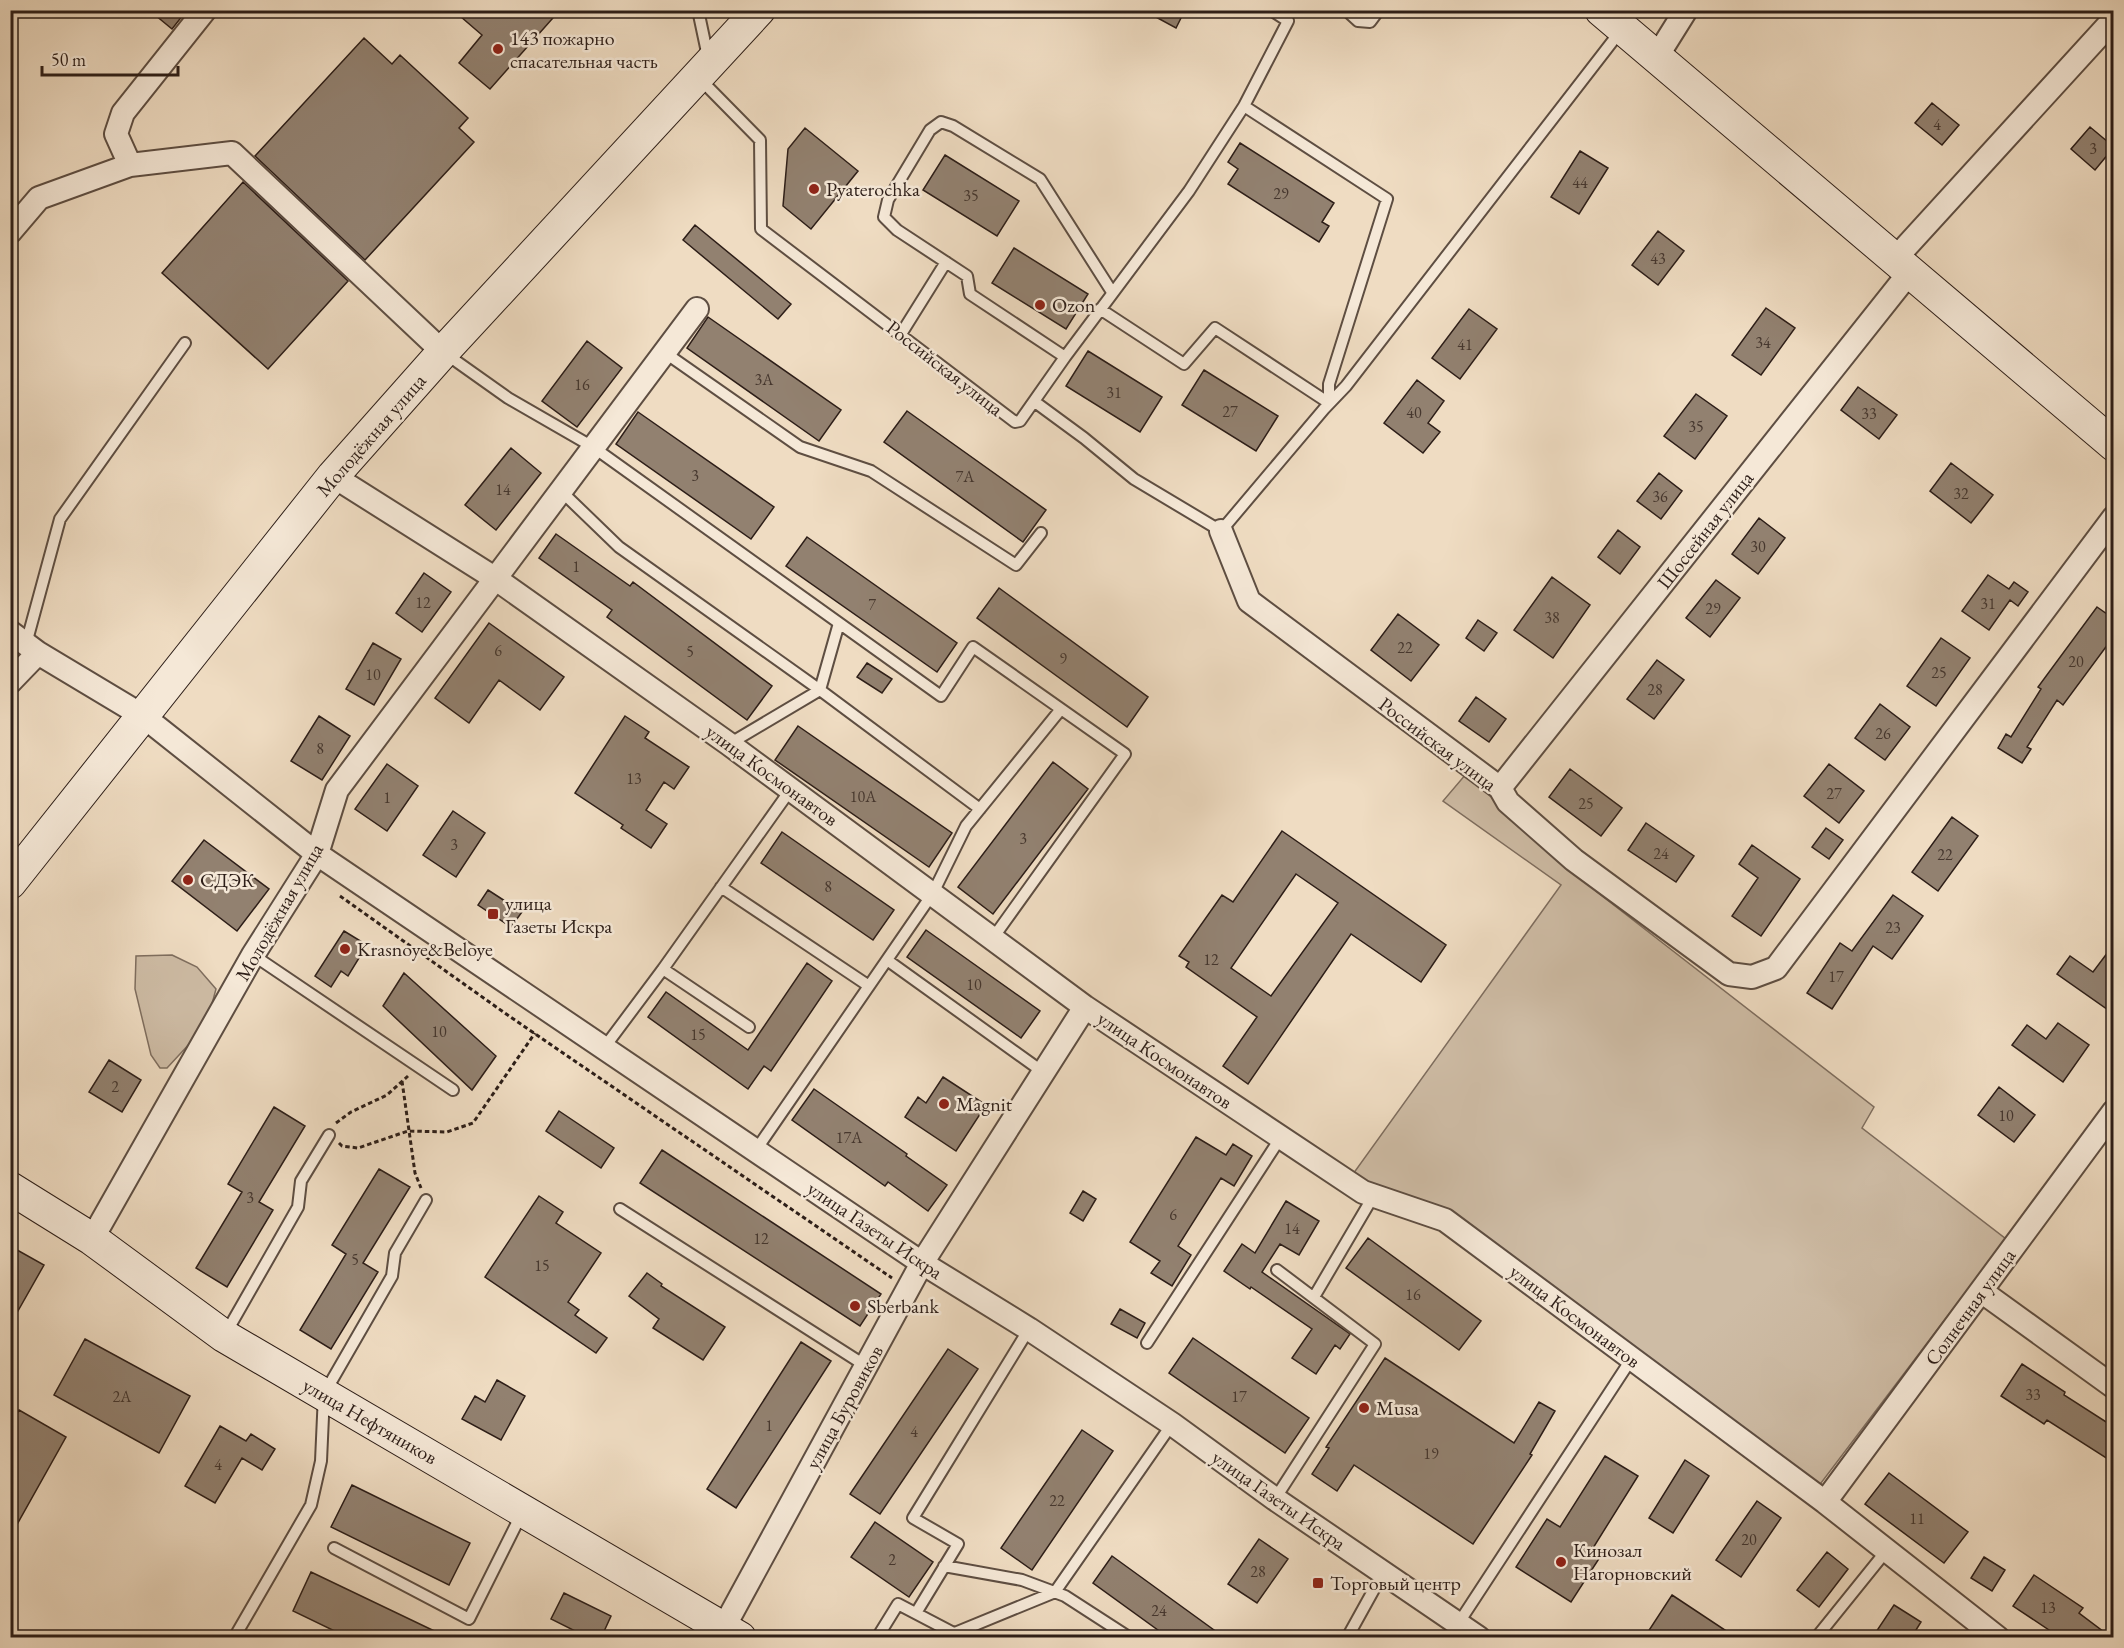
<svg xmlns="http://www.w3.org/2000/svg" width="2124" height="1648" viewBox="0 0 2124 1648" font-family="'EB Garamond',serif">
	<rect width="100%" height="100%" fill="#efdcc2"/>
	<filter id="stains"><feTurbulence type="fractalNoise" baseFrequency=".00333" numOctaves="4"/><feColorMatrix values="0 0 0 0 .2 0 0 0 0 .09 0 0 0 0 .02 0 0 0 .5 -.17"/></filter>
	<radialGradient id="worn" r=".72"><stop offset=".6" stop-color="#630" stop-opacity="0"/><stop offset="1" stop-color="#630" stop-opacity=".3"/></radialGradient>
	<path fill="#cebca5" stroke="#7e6d5e" stroke-width="1.5" d="M 1466,774 L 1597,892 L 1874,1107 L 1862,1128 L 2006,1239 L 1818,1487 L 1567,1304 L 1377,1190 L 1353,1174 L 1561,885 L 1443,801 Z
		M 172,955 L 197,967 L 216,989 L 209,1015 L 192,1041 L 167,1068 L 160,1068 L 151,1055 L 135,989 L 136,956 Z"/>
	<path fill="#928170" stroke="#2d1e18" stroke-width="1.5" fill-rule="evenodd" d="M 149,10 L 187,10 L 172,29 Z
		M 453,10 L 560,10 L 490,89 L 459,63 L 482,35 Z
		M 1143,10 L 1185,10 L 1176,28 Z
		M 364,38 L 392,64 L 400,55 L 468,118 L 459,128 L 474,142 L 365,260 L 255,156 Z
		M 1932,103 L 1959,125 L 1942,145 L 1915,123 Z
		M 2090,127 L 2114,147 L 2095,170 L 2071,149 Z
		M 805,128 L 858,171 L 811,229 L 783,206 L 788,149 Z
		M 1240,143 L 1334,203 L 1322,222 L 1329,226 L 1319,242 L 1228,184 L 1238,169 L 1228,162 Z
		M 1580,151 L 1608,168 L 1579,214 L 1551,197 Z
		M 945,155 L 1019,201 L 997,236 L 923,190 Z
		M 243,182 L 348,281 L 268,369 L 162,273 Z
		M 695,225 L 791,304 L 778,319 L 683,240 Z
		M 1658,231 L 1684,251 L 1658,285 L 1632,265 Z
		M 1014,248 L 1088,294 L 1066,329 L 992,283 Z
		M 1766,308 L 1795,328 L 1761,375 L 1732,355 Z
		M 1469,309 L 1497,329 L 1460,379 L 1432,358 Z
		M 708,317 L 841,410 L 819,441 L 687,348 Z
		M 587,341 L 622,368 L 577,427 L 542,401 Z
		M 1088,351 L 1162,397 L 1140,432 L 1066,386 Z
		M 1204,370 L 1278,416 L 1256,451 L 1182,405 Z
		M 1417,380 L 1444,401 L 1428,423 L 1440,432 L 1423,453 L 1384,423 Z
		M 1858,387 L 1897,415 L 1879,439 L 1841,410 Z
		M 1696,394 L 1727,416 L 1695,459 L 1664,436 Z
		M 907,411 L 1046,510 L 1023,542 L 884,442 Z
		M 638,412 L 774,507 L 751,539 L 616,444 Z
		M 511,448 L 541,473 L 496,530 L 465,505 Z
		M 1951,463 L 1993,495 L 1971,523 L 1930,491 Z
		M 1659,473 L 1682,491 L 1661,519 L 1637,501 Z
		M 1759,518 L 1785,538 L 1758,574 L 1732,554 Z
		M 1618,530 L 1640,547 L 1620,574 L 1598,557 Z
		M 556,534 L 630,586 L 633,582 L 772,686 L 747,720 L 607,617 L 612,610 L 539,558 Z
		M 807,537 L 957,643 L 937,672 L 786,566 Z
		M 424,573 L 451,592 L 422,632 L 396,613 Z
		M 1988,575 L 2009,589 L 2014,582 L 2028,592 L 2018,606 L 2010,600 L 1989,630 L 1962,611 Z
		M 1552,577 L 1590,605 L 1553,658 L 1514,630 Z
		M 1716,580 L 1740,598 L 1710,637 L 1686,618 Z
		M 999,588 L 1148,697 L 1127,727 L 977,618 Z
		M 2097,607 L 2114,619 L 2114,636 L 2063,705 L 2057,700 L 2027,747 L 2031,749 L 2022,763 L 1998,748 L 2006,734 L 2011,737 L 2041,689 L 2038,687 Z
		M 1398,614 L 1439,645 L 1411,681 L 1371,650 Z
		M 1478,620 L 1497,633 L 1484,651 L 1466,638 Z
		M 489,623 L 564,677 L 540,710 L 499,680 L 469,723 L 435,698 Z
		M 1941,638 L 1970,658 L 1936,706 L 1907,686 Z
		M 373,643 L 401,659 L 374,705 L 346,689 Z
		M 1657,660 L 1684,680 L 1654,719 L 1627,699 Z
		M 867,663 L 892,679 L 882,693 L 857,677 Z
		M 1476,697 L 1506,719 L 1489,742 L 1459,721 Z
		M 1880,704 L 1910,727 L 1885,760 L 1855,738 Z
		M 319,716 L 350,736 L 322,780 L 291,761 Z
		M 625,716 L 649,732 L 645,738 L 689,767 L 674,789 L 664,782 L 646,810 L 667,824 L 651,848 L 621,828 L 623,825 L 575,793 Z
		M 798,726 L 952,833 L 929,867 L 775,760 Z
		M 1053,762 L 1088,789 L 993,914 L 958,887 Z
		M 387,764 L 418,786 L 387,831 L 355,809 Z
		M 1829,764 L 1864,791 L 1839,823 L 1804,796 Z
		M 1570,769 L 1622,808 L 1601,836 L 1549,797 Z
		M 453,811 L 485,833 L 456,877 L 423,855 Z
		M 1952,817 L 1978,836 L 1938,891 L 1912,872 Z
		M 1646,823 L 1694,856 L 1676,882 L 1628,850 Z
		M 1826,828 L 1843,840 L 1829,859 L 1812,847 Z
		M 1282,831 L 1446,945 L 1421,982 L 1351,934 L 1248,1084 L 1223,1066 L 1257,1017 L 1186,967 L 1189,962 L 1179,956 L 1222,895 L 1233,902 ZM 1296,874 L 1338,903 L 1271,996 L 1231,968 Z
		M 782,832 L 894,910 L 873,940 L 761,863 Z
		M 204,840 L 269,889 L 237,931 L 172,881 Z
		M 1752,845 L 1800,879 L 1761,936 L 1732,916 L 1758,878 L 1739,864 Z
		M 488,890 L 522,912 L 511,927 L 478,905 Z
		M 1893,895 L 1923,916 L 1892,959 L 1873,946 L 1832,1009 L 1807,993 L 1840,943 L 1852,951 Z
		M 926,930 L 1040,1011 L 1021,1038 L 907,957 Z
		M 344,931 L 367,945 L 348,976 L 341,971 L 331,987 L 315,976 Z
		M 2114,944 L 2114,1014 L 2057,974 L 2070,956 L 2093,972 Z
		M 807,963 L 832,981 L 771,1071 L 764,1066 L 748,1089 L 648,1017 L 666,992 L 748,1050 Z
		M 404,973 L 496,1056 L 472,1090 L 383,1006 Z
		M 2058,1023 L 2089,1045 L 2063,1082 L 2012,1045 L 2027,1025 L 2046,1039 Z
		M 109,1060 L 141,1080 L 122,1112 L 89,1092 Z
		M 943,1077 L 986,1105 L 956,1151 L 905,1117 L 918,1097 L 926,1103 Z
		M 1999,1087 L 2035,1115 L 2014,1142 L 1978,1115 Z
		M 814,1089 L 907,1154 L 906,1156 L 947,1185 L 928,1211 L 888,1182 L 885,1186 L 792,1120 Z
		M 274,1107 L 305,1126 L 259,1202 L 273,1210 L 227,1287 L 196,1268 L 242,1192 L 228,1184 Z
		M 559,1111 L 614,1148 L 601,1168 L 546,1131 Z
		M 1196,1137 L 1226,1155 L 1233,1144 L 1252,1156 L 1234,1186 L 1221,1178 L 1178,1246 L 1191,1255 L 1172,1286 L 1151,1273 L 1160,1261 L 1130,1242 Z
		M 662,1150 L 881,1294 L 860,1326 L 640,1183 Z
		M 379,1169 L 410,1187 L 363,1263 L 378,1272 L 331,1349 L 300,1330 L 346,1254 L 332,1245 Z
		M 1083,1191 L 1096,1199 L 1083,1221 L 1070,1213 Z
		M 539,1196 L 563,1212 L 556,1223 L 601,1253 L 568,1302 L 579,1310 L 575,1315 L 607,1338 L 596,1353 L 485,1277 Z
		M 1286,1201 L 1319,1221 L 1299,1255 L 1280,1244 L 1262,1272 L 1350,1334 L 1340,1349 L 1335,1345 L 1316,1374 L 1292,1358 L 1312,1329 L 1251,1287 L 1250,1289 L 1224,1271 L 1242,1244 L 1255,1253 Z
		M 1368,1238 L 1481,1321 L 1459,1350 L 1346,1268 Z
		M 10,1246 L 44,1265 L 10,1325 Z
		M 647,1273 L 662,1284 L 661,1286 L 725,1327 L 703,1360 L 653,1328 L 659,1319 L 629,1296 Z
		M 1120,1309 L 1145,1323 L 1137,1338 L 1111,1324 Z
		M 1193,1338 L 1309,1418 L 1285,1453 L 1169,1373 Z
		M 85,1339 L 190,1396 L 159,1453 L 54,1395 Z
		M 801,1342 L 831,1361 L 736,1508 L 707,1489 Z
		M 948,1349 L 978,1369 L 880,1514 L 850,1494 Z
		M 1385,1358 L 1514,1443 L 1539,1402 L 1555,1411 L 1530,1454 L 1532,1455 L 1473,1544 L 1354,1465 L 1337,1491 L 1312,1474 L 1329,1448 L 1326,1447 Z
		M 2022,1364 L 2065,1392 L 2064,1395 L 2114,1427 L 2114,1463 L 2047,1420 L 2044,1424 L 2001,1396 Z
		M 497,1380 L 525,1396 L 501,1440 L 462,1419 L 475,1396 L 485,1402 Z
		M 19,1410 L 66,1437 L 10,1537 L 10,1425 Z
		M 220,1426 L 246,1441 L 251,1434 L 275,1449 L 262,1470 L 242,1458 L 215,1503 L 185,1486 Z
		M 1082,1430 L 1113,1451 L 1032,1570 L 1001,1548 Z
		M 1605,1456 L 1638,1476 L 1593,1548 L 1602,1554 L 1571,1602 L 1516,1567 L 1547,1519 L 1560,1527 Z
		M 1685,1460 L 1709,1476 L 1673,1533 L 1649,1518 Z
		M 1889,1473 L 1968,1532 L 1944,1563 L 1865,1504 Z
		M 352,1485 L 470,1543 L 449,1585 L 331,1527 Z
		M 1757,1501 L 1781,1518 L 1741,1577 L 1716,1560 Z
		M 875,1522 L 933,1562 L 909,1597 L 851,1557 Z
		M 1259,1539 L 1288,1559 L 1257,1603 L 1228,1584 Z
		M 1827,1552 L 1848,1569 L 1819,1607 L 1797,1590 Z
		M 1112,1556 L 1225,1638 L 1169,1638 L 1093,1583 Z
		M 1984,1557 L 2005,1570 L 1992,1591 L 1971,1578 Z
		M 311,1572 L 449,1638 L 349,1638 L 293,1611 Z
		M 2034,1575 L 2083,1608 L 2079,1613 L 2112,1638 L 2061,1638 L 2013,1606 Z
		M 564,1593 L 611,1616 L 601,1638 L 589,1638 L 551,1619 Z
		M 1672,1595 L 1737,1638 L 1644,1638 Z
		M 1894,1605 L 1921,1622 L 1911,1638 L 1872,1638 Z"/>
	<g fill="none" stroke-linecap="round" stroke-linejoin="round">
		<defs>
			<path id="lane" d="M 698,10 L 708,57
				M 1346,10 L 1358,21 L 1370,22 L 1379,10
				M 699,78 L 760,140 L 761,229 L 1015,422 L 1020,421 L 1065,357 L 970,294 L 967,276 L 897,230 L 884,217 L 888,200 L 930,130 L 941,122 L 953,126 L 1040,179 L 1112,292
				M 1100,309 L 1184,364 L 1215,328 L 1329,403 L 1329,384 L 1387,199 L 1244,106
				M 901,334 L 946,262
				M 664,352 L 800,447 L 871,471 L 1016,565 L 1041,533
				M 446,354 L 508,398 L 593,447 L 941,696 L 973,647 L 1125,754 L 993,938
				M 1065,357 L 1189,191 L 1244,106 L 1288,21 L 1271,10
				M 1035,402 L 1084,438 L 1134,479 L 1221,531 L 1324,409 L 1346,386 L 1622,29
				M 560,490 L 619,547 L 820,690 L 980,809
				M 26,644 L 60,519 L 185,343
				M 729,744 L 820,690 L 839,623
				M 721,887 L 869,986
				M 253,955 L 453,1090
				M 887,960 L 1043,1072
				M 663,969 L 749,1027
				M 604,1048 L 663,969 L 791,789
				M 756,1150 L 933,893 L 966,826 L 1061,709
				M 620,1209 L 866,1366
				M 1314,1297 L 1374,1195
				M 226,1333 L 298,1207 L 301,1181 L 329,1135
				M 1147,1343 L 1281,1137
				M 1275,1499 L 1375,1344 L 1277,1270
				M 334,1548 L 469,1619 L 522,1513
				M 944,1566 L 1022,1580 L 1065,1596 L 1130,1638
				M 916,1613 L 958,1544 L 913,1518 L 1029,1329
				M 1458,1624 L 1632,1358
				M 955,1633 L 1055,1592 L 1172,1424
				M 234,1638 L 311,1505 L 321,1461 L 324,1394 L 392,1276 L 395,1253 L 426,1200
				M 877,1638 L 898,1604 L 963,1638
				M 1347,1638 L 1383,1573
				M 1816,1638 L 1887,1550"/>
			<path id="street" d="M 1656,58 L 1686,10
				M 130,165 L 116,134 L 123,113 L 205,10
				M 10,232 L 39,198 L 130,165 L 232,153 L 443,352
				M 1894,260 L 2114,19
				M 333,476 L 496,579 L 729,744 L 1085,1007 L 1363,1192 L 1445,1220 L 1825,1502 L 1998,1638
				M 1221,531 L 1249,601 L 1500,788 L 1508,802 L 1574,860 L 1729,974 L 1752,977 L 1776,968 L 2114,517
				M 10,632 L 38,653 L 143,716 L 317,854 L 922,1263 L 1029,1329 L 1172,1424 L 1275,1499 L 1479,1638
				M 10,682 L 38,653
				M 1500,788 L 1909,273
				M 92,1239 L 253,955 L 317,854 L 337,790 L 697,309
				M 1981,1291 L 2114,1387
				M 1825,1502 L 2114,1111
				M 724,1627 L 922,1263 L 1085,1007"/>
			<path id="secondary" d="M 1601,10 L 2114,445
				M 10,883 L 333,476 L 443,352 L 759,10
				M 10,1188 L 92,1239 L 224,1336 L 740,1638"/>
		</defs>
		<use href="#lane" stroke="#5e4e42" stroke-width="14"/>
		<use href="#street" stroke="#5e4e42" stroke-width="26"/>
		<use href="#secondary" stroke="#2d1e18" stroke-width="34"/>
		<path stroke="#2d1e18" stroke-width="3" stroke-dasharray="4.5 3" stroke-linecap="butt" d="M 340,896 L 509,1016 L 892,1278
			M 402,1081 L 415,1173 L 421,1188
			M 336,1123 L 351,1112 L 387,1095 L 408,1076
			M 339,1143 L 342,1146 L 358,1148 L 408,1131 L 447,1132 L 473,1123 L 535,1033"/>
		<use href="#lane" stroke="#f5e8d7" stroke-width="10"/>
		<use href="#street" stroke="#f5e8d7" stroke-width="22"/>
		<use href="#secondary" stroke="#f5e8d7" stroke-width="32"/>
	</g>
	<g fill="#8f2418" stroke="#f5e8d7" stroke-width="2">
		<circle cx="498" cy="49" r="6"/>
		<circle cx="814" cy="189" r="6"/>
		<circle cx="1040" cy="305" r="6"/>
		<circle cx="188" cy="880" r="6"/>
		<rect x="487" y="908" width="12" height="12" rx="3"/>
		<circle cx="345" cy="949" r="6"/>
		<circle cx="944" cy="1104" r="6"/>
		<circle cx="855" cy="1306" r="6"/>
		<circle cx="1364" cy="1408" r="6"/>
		<circle cx="1561" cy="1562" r="6"/>
		<rect x="1312" y="1577" width="12" height="12" rx="3"/>
	</g>
	<g text-anchor="middle" stroke-width="5" stroke-linejoin="round" paint-order="stroke">
		<g font-size="16" fill="#46372e">
			<text x="1937" y="130">4</text>
			<text x="2093" y="154">3</text>
			<text x="1580" y="188">44</text>
			<text x="1281" y="199">29</text>
			<text x="971" y="201">35</text>
			<text x="1658" y="264">43</text>
			<text x="1763" y="348">34</text>
			<text x="1465" y="350">41</text>
			<text x="764" y="385">3А</text>
			<text x="582" y="390">16</text>
			<text x="1114" y="398">31</text>
			<text x="1230" y="417">27</text>
			<text x="1414" y="418">40</text>
			<text x="1869" y="419">33</text>
			<text x="1696" y="432">35</text>
			<text x="695" y="481">3</text>
			<text x="965" y="482">7А</text>
			<text x="503" y="495">14</text>
			<text x="1961" y="499">32</text>
			<text x="1660" y="502">36</text>
			<text x="1758" y="552">30</text>
			<text x="576" y="572">1</text>
			<text x="423" y="608">12</text>
			<text x="1988" y="609">31</text>
			<text x="872" y="610">7</text>
			<text x="1713" y="614">29</text>
			<text x="1552" y="623">38</text>
			<text x="1405" y="653">22</text>
			<text x="498" y="656">6</text>
			<text x="690" y="657">5</text>
			<text x="1063" y="664">9</text>
			<text x="2076" y="667">20</text>
			<text x="1939" y="678">25</text>
			<text x="373" y="680">10</text>
			<text x="1655" y="695">28</text>
			<text x="1883" y="739">26</text>
			<text x="320" y="754">8</text>
			<text x="634" y="784">13</text>
			<text x="1834" y="799">27</text>
			<text x="863" y="802">10А</text>
			<text x="387" y="803">1</text>
			<text x="1586" y="809">25</text>
			<text x="1023" y="844">3</text>
			<text x="454" y="850">3</text>
			<text x="1661" y="859">24</text>
			<text x="1945" y="860">22</text>
			<text x="828" y="892">8</text>
			<text x="1893" y="933">23</text>
			<text x="1211" y="965">12</text>
			<text x="1836" y="982">17</text>
			<text x="974" y="990">10</text>
			<text x="439" y="1037">10</text>
			<text x="698" y="1040">15</text>
			<text x="115" y="1092">2</text>
			<text x="2006" y="1121">10</text>
			<text x="849" y="1143">17А</text>
			<text x="250" y="1203">3</text>
			<text x="1173" y="1220">6</text>
			<text x="1292" y="1234">14</text>
			<text x="761" y="1244">12</text>
			<text x="355" y="1265">5</text>
			<text x="542" y="1271">15</text>
			<text x="1413" y="1300">16</text>
			<text x="2033" y="1400">33</text>
			<text x="122" y="1402">2А</text>
			<text x="1239" y="1402">17</text>
			<text x="769" y="1431">1</text>
			<text x="914" y="1437">4</text>
			<text x="1431" y="1459">19</text>
			<text x="218" y="1470">4</text>
			<text x="1057" y="1506">22</text>
			<text x="1917" y="1524">11</text>
			<text x="1749" y="1545">20</text>
			<text x="892" y="1565">2</text>
			<text x="1258" y="1577">28</text>
			<text x="2048" y="1613">13</text>
			<text x="1159" y="1616">24</text>
		</g>
		<g font-size="20" fill="#2d1e18" stroke="#f5e8d7" text-anchor="start">
			<text x="510" y="45">143 пожарно<tspan x="510" dy="23">спасательная часть</tspan></text>
			<text x="826" y="196">Pyaterochka</text>
			<text x="1052" y="312">Ozon</text>
			<text x="200" y="887">СДЭК</text>
			<text x="505" y="910">улица<tspan x="505" dy="23">Газеты Искра</tspan></text>
			<text x="357" y="956">Krasnoye&amp;Beloye</text>
			<text x="956" y="1111">Magnit</text>
			<text x="867" y="1313">Sberbank</text>
			<text x="1376" y="1415">Musa</text>
			<text x="1573" y="1557">Кинозал<tspan x="1573" dy="23">Нагорновский</tspan></text>
			<text x="1330" y="1590">Торговый центр</text>
		</g>
		<g font-size="20" fill="#2d1e18" stroke="#f5e8d7">
			<text transform="translate(945 368) rotate(38)" y="7">Российская улица</text>
			<text transform="translate(371 435) rotate(-49)" y="7">Молодёжная улица</text>
			<text transform="translate(1705 530) rotate(-52)" y="7">Шоссейная улица</text>
			<text transform="translate(1438 744) rotate(37)" y="7">Российская улица</text>
			<text transform="translate(772 775) rotate(36)" y="7">улица Космонавтов</text>
			<text transform="translate(279 912) rotate(-60)" y="7">Молодёжная улица</text>
			<text transform="translate(1165 1060) rotate(34)" y="7">улица Космонавтов</text>
			<text transform="translate(875 1230) rotate(34)" y="7">улица Газеты Искра</text>
			<text transform="translate(1970 1307) rotate(-54)" y="7">Солнечная улица</text>
			<text transform="translate(1575 1316) rotate(37)" y="7">улица Космонавтов</text>
			<text transform="translate(844 1407) rotate(-61)" y="7">улица Буровиков</text>
			<text transform="translate(370 1421) rotate(30)" y="7">улица Нефтяников</text>
			<text transform="translate(1279 1500) rotate(35)" y="7">улица Газеты Искра</text>
		</g>
	</g>
	<rect width="2124" height="1648" fill="none" stroke="#efdcc2" stroke-width="36"/>
	<rect x="12" y="12" width="2100" height="1624" fill="none" stroke="#2d1e18" stroke-width="3"/>
	<rect x="18" y="18" width="2088" height="1612" fill="none" stroke="#2d1e18" stroke-width="1.5"/>
	<path d="M42 66v9h136v-9" fill="none" stroke="#2d1e18" stroke-width="3"/>
	<text x="51" y="66" font-size="18" fill="#2d1e18" stroke="#f5e8d7" stroke-width="4.5" paint-order="stroke">50 m</text>
	<rect width="100%" height="100%" filter="url(#stains)"/>
	<rect width="100%" height="100%" fill="url(#worn)"/>
</svg>
